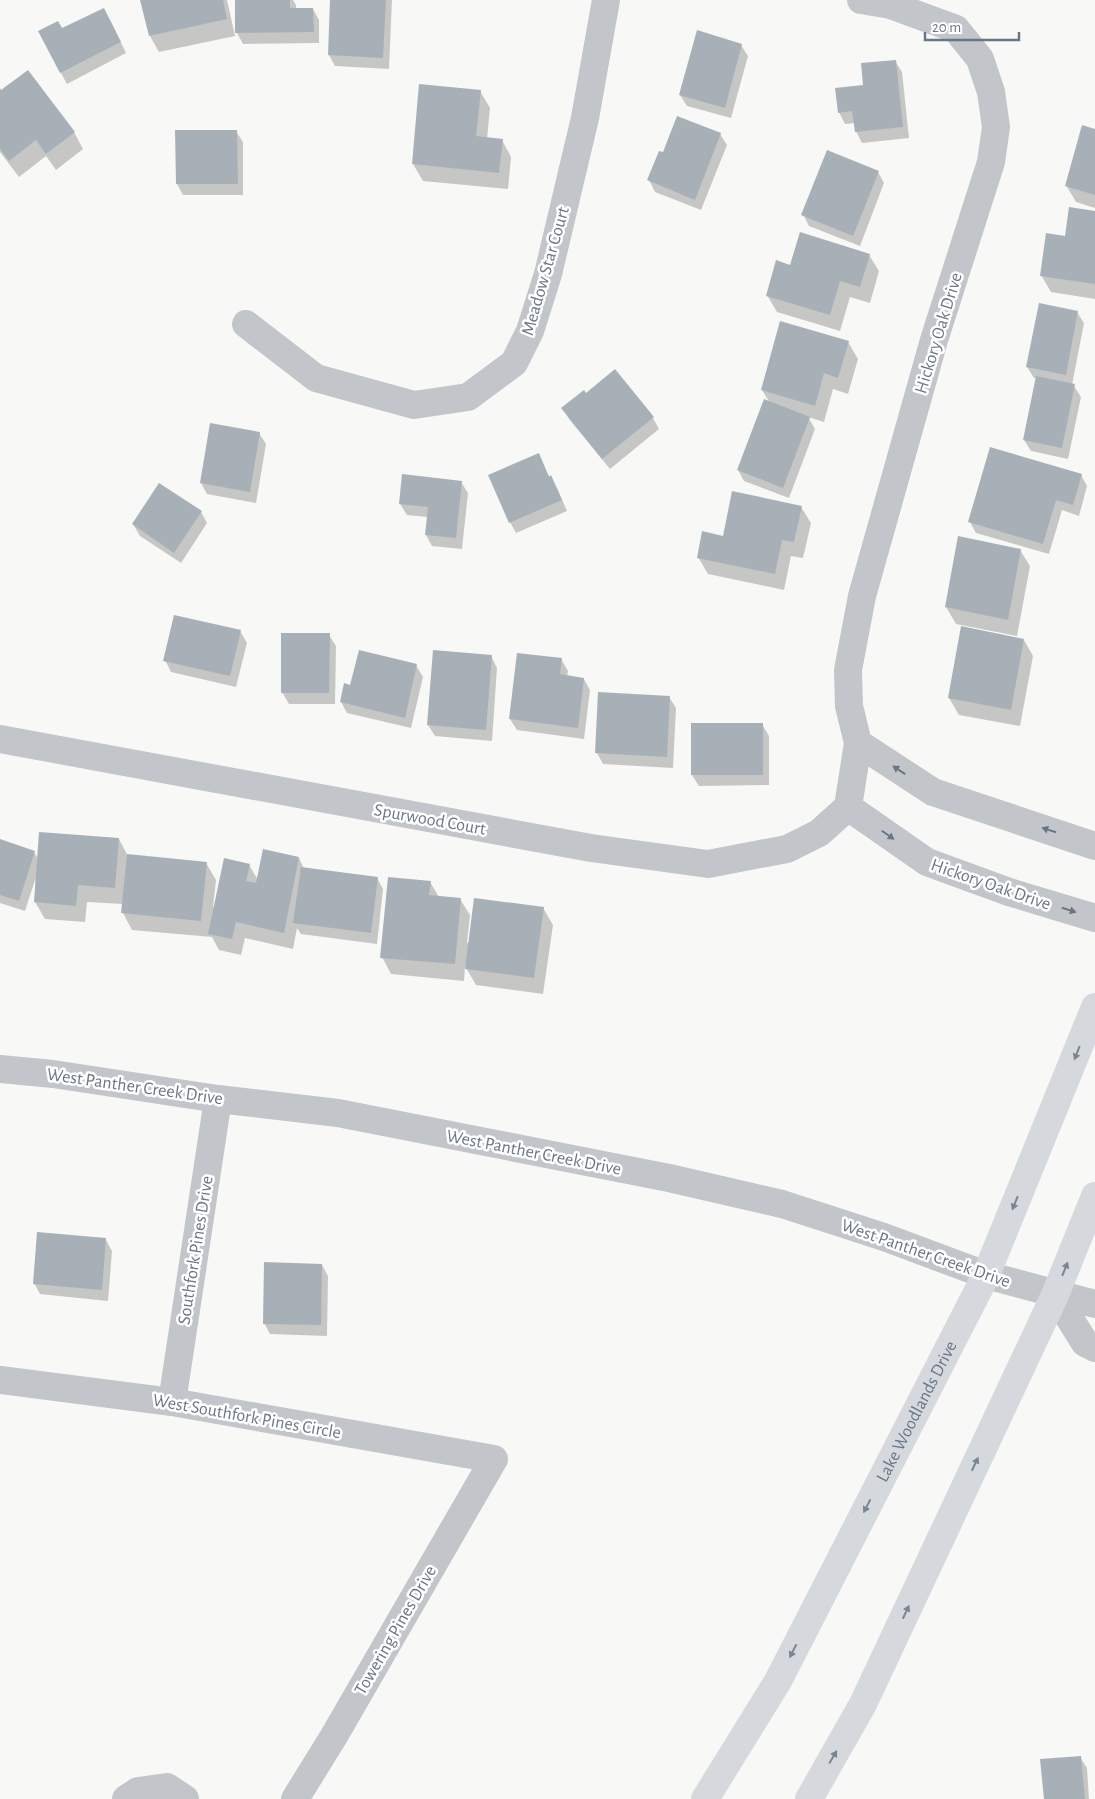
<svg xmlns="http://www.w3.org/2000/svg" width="1095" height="1799" viewBox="0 0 1095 1799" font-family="'Alegreya Sans',sans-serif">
	<rect width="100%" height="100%" fill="#f8f8f6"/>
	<path fill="#0003" d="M 142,0 L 227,0 L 235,36 L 159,52 L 150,36 Z
		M 236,0 L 293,0 L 296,5 L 296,9 L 313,9 L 319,20 L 319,43 L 243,44 L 237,33 Z
		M 332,0 L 392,0 L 389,69 L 335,66 L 329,55 Z
		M 110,20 L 126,53 L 67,84 L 61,73 L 62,30 Z
		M 741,45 L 748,56 L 731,118 L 687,106 L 680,95 Z
		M 895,61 L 902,72 L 909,138 L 862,143 L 856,131 L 855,123 L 845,124 L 839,112 L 864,86 Z
		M 0,90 L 74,132 L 83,149 L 56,170 L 46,156 L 19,177 L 0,152 Z
		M 480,91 L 490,108 L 487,139 L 502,140 L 511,157 L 508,189 L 423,181 L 413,164 Z
		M 1095,130 L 1095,208 L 1076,202 L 1066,185 Z
		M 176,131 L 236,131 L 243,142 L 243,195 L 183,195 L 177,184 Z
		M 720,134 L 727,145 L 701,210 L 655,192 L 649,180 Z
		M 878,172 L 884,183 L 860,246 L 809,226 L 803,214 Z
		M 1095,212 L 1095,299 L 1051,292 L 1041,275 L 1066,237 Z
		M 869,255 L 879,271 L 870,303 L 850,297 L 840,331 L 777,312 L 767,295 L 791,266 Z
		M 1077,312 L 1084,323 L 1072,385 L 1074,386 L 1081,397 L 1068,459 L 1031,451 L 1024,440 L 1037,378 L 1034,378 L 1027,367 Z
		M 848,342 L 858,359 L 848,394 L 833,389 L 824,422 L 808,417 L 815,429 L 789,498 L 744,481 L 738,470 L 770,403 L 762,390 Z
		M 586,394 L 653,418 L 659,429 L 610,469 L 569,419 L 563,408 Z
		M 259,433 L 266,444 L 256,503 L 207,494 L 201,483 Z
		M 538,455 L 550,478 L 557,488 L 567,511 L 516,533 L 510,522 Z
		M 1081,475 L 1087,486 L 1079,516 L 1062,510 L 1049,554 L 976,533 L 970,522 Z
		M 461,482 L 468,493 L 462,549 L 432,546 L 426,535 L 428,517 L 407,515 L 400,504 Z
		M 801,507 L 811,523 L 803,558 L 791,556 L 784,590 L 708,574 L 698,557 L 724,537 Z
		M 201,512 L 207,523 L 181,563 L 140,536 L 133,524 Z
		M 1020,550 L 1030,566 L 1017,636 L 956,624 L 946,607 Z
		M 240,631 L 247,643 L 236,687 L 171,672 L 165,660 Z
		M 329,635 L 336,646 L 335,704 L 289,704 L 282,692 Z
		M 1024,640 L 1033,656 L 1020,726 L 959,715 L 949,698 Z
		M 518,654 L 561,659 L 568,671 L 567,677 L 584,679 L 590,690 L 584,739 L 517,730 L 510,719 Z
		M 491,656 L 497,668 L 492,741 L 435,736 L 428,725 Z
		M 416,665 L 423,677 L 411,728 L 347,713 L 341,702 Z
		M 669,697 L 676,708 L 673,768 L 603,764 L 597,753 Z
		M 762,724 L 769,736 L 769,785 L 699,786 L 692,775 Z
		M 119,839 L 128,856 L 206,863 L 216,880 L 213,907 L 215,907 L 249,865 L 258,880 L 299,858 L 304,869 L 377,878 L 383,889 L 377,944 L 301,934 L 297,928 L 293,949 L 245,938 L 241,955 L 219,950 L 212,937 L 132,930 L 123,913 L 123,904 L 87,902 L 85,922 L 45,919 L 35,902 L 36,877 L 25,911 L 0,903 L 0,841 L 34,852 L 38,859 Z
		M 430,882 L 439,897 L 460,899 L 470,915 L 467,943 L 543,908 L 553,925 L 543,994 L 476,985 L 465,966 L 464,981 L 391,974 L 382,957 Z
		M 106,1240 L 112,1251 L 108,1301 L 40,1294 L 34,1283 Z
		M 322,1265 L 328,1276 L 327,1336 L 270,1334 L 264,1323 Z
		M 1080,1757 L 1087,1768 L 1089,1799 L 1045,1799 Z"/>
	<path fill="#a8b0b7" d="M 140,0 L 223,0 L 227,19 L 149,36 Z
		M 235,0 L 290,0 L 290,8 L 313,8 L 314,32 L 235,33 Z
		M 330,0 L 386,0 L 383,58 L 328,55 Z
		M 104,8 L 121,42 L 60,73 L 38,31 L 58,21 L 62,28 Z
		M 697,30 L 742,44 L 725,108 L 679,95 Z
		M 896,60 L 903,127 L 855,132 L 852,111 L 838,113 L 835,88 L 863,85 L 861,63 Z
		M 28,70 L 75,132 L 46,154 L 36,140 L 9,161 L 0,149 L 0,88 L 1,90 Z
		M 419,84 L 481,90 L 476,136 L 503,139 L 499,173 L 412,164 Z
		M 677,116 L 721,133 L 695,200 L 647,180 L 659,151 L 663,152 Z
		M 1082,125 L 1095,129 L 1095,195 L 1065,186 Z
		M 175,130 L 237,130 L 238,184 L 176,184 Z
		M 827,150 L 879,171 L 853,236 L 801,215 Z
		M 1069,207 L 1095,211 L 1095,284 L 1040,276 L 1046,233 L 1065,236 Z
		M 800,232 L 870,254 L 860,287 L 840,281 L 830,315 L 766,296 L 776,260 L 790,265 Z
		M 1039,303 L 1078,311 L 1066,375 L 1026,367 Z
		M 780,321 L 849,341 L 838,378 L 824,373 L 815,406 L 761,390 Z
		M 615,369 L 654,417 L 602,459 L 561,408 L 584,390 L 586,393 Z
		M 1036,376 L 1075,384 L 1062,448 L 1023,440 Z
		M 764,399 L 810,417 L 783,488 L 737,470 Z
		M 210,423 L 260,432 L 250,492 L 200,483 Z
		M 990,447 L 1082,474 L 1073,505 L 1056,500 L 1043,544 L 968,522 Z
		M 539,453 L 549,477 L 551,475 L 562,500 L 509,523 L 488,475 Z
		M 402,474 L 462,481 L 456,538 L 425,535 L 428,507 L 399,504 Z
		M 159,483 L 202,511 L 174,553 L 132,524 Z
		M 732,491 L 802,506 L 794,542 L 782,540 L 775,574 L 697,558 L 702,531 L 723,536 Z
		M 958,536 L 1021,549 L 1008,620 L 945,607 Z
		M 174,615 L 241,630 L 230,676 L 163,661 Z
		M 961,626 L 1024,639 L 1011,710 L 948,698 Z
		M 281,633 L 330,633 L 329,693 L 281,693 Z
		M 359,650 L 417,664 L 405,718 L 340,702 L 344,683 L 350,685 Z
		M 433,650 L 492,655 L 486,730 L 427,725 Z
		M 517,653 L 562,658 L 560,674 L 584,678 L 578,728 L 509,719 Z
		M 598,692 L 670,696 L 667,757 L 595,753 Z
		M 691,723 L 763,723 L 763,775 L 691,775 Z
		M 39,832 L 119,838 L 115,888 L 78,885 L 76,906 L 34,902 Z
		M 0,839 L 35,851 L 19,901 L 0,895 Z
		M 263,849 L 299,857 L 284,933 L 236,922 L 232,939 L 208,934 L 224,858 L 250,864 L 246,881 L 256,883 Z
		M 127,854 L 207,862 L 201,921 L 121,913 Z
		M 301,867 L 378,877 L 371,933 L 293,923 Z
		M 388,877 L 431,881 L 429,895 L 461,898 L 455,964 L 380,958 Z
		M 474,898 L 544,907 L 534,978 L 465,969 Z
		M 37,1232 L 106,1238 L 102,1290 L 33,1284 Z
		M 264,1262 L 322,1264 L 321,1325 L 263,1324 Z
		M 1081,1756 L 1085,1799 L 1044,1799 L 1040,1759 Z"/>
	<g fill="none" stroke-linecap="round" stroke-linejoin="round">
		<path stroke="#c2c5c9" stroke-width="28" d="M 246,324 L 316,378 L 414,405 L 468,397 L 514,363 L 530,331 L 548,274 L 585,118 L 606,0
			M 0,739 L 591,848 L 708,864 L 787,849 L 819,833 L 848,807
			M 858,743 L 933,792 L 1095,846
			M 848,807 L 858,743 L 849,706 L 848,670 L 862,596 L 934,340 L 991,162 L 996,127 L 991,92 L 980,59 L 956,29 L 891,5 L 861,0
			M 848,807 L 927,862 L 1009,892 L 1095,918
			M 0,1069 L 53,1074 L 218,1099 L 338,1113 L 669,1178 L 782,1204 L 884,1237 L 986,1275 L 1095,1304
			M 1055,1295 L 1085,1343 L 1095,1348
			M 0,1380 L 172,1402 L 494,1459 L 334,1736 L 295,1799
			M 172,1402 L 218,1099
			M 126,1799 L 138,1791 L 167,1787 L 185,1799"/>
		<g stroke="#d5d9dd" stroke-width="28">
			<path id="s1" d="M 705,1799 L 778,1681 L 986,1275 L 1095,1007"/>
			<path d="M 809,1799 L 863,1704 L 1055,1295 L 1095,1196"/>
		</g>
	</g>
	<defs><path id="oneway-solid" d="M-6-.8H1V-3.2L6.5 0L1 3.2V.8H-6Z" transform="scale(1.25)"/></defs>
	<g fill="#687786">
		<use href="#oneway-solid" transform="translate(899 770) rotate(-147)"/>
		<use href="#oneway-solid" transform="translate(1049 830) rotate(-162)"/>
		<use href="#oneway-solid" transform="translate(888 835) rotate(35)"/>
		<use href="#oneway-solid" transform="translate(1069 910) rotate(17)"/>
	</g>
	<g fill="#788693">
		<use href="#oneway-solid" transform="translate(1077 1053) rotate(111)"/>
		<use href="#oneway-solid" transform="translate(1015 1203) rotate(112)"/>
		<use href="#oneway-solid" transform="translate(1065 1269) rotate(-68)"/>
		<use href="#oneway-solid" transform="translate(975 1464) rotate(-65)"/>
		<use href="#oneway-solid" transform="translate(867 1506) rotate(117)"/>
		<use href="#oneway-solid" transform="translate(906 1612) rotate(-65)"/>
		<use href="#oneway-solid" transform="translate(793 1651) rotate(117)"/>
		<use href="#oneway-solid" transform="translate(833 1757) rotate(-60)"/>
	</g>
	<g text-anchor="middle" stroke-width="5" stroke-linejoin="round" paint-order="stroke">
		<g font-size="18" fill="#687786" stroke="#fff">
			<text transform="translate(545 271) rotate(-74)" y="6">Meadow Star Court</text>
			<text transform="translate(938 333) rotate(-73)" y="6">Hickory Oak Drive</text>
			<text transform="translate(430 819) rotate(10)" y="6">Spurwood Court</text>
			<text transform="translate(991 884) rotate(19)" y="6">Hickory Oak Drive</text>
			<text transform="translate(135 1086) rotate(8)" y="6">West Panther Creek Drive</text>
			<text transform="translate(534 1152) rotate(11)" y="6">West Panther Creek Drive</text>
			<text transform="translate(195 1250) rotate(-81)" y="6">Southfork Pines Drive</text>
			<text transform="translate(926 1253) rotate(19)" y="6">West Panther Creek Drive</text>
			<text dy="6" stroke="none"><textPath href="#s1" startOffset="442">Lake Woodlands Drive</textPath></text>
			<text transform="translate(247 1416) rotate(10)" y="6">West Southfork Pines Circle</text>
			<text transform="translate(395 1630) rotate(-60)" y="6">Towering Pines Drive</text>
		</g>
	</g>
	<path d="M925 32v8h94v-8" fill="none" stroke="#687786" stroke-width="2.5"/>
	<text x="932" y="32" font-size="15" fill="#687786" stroke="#ffffff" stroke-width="4" paint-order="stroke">20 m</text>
</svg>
